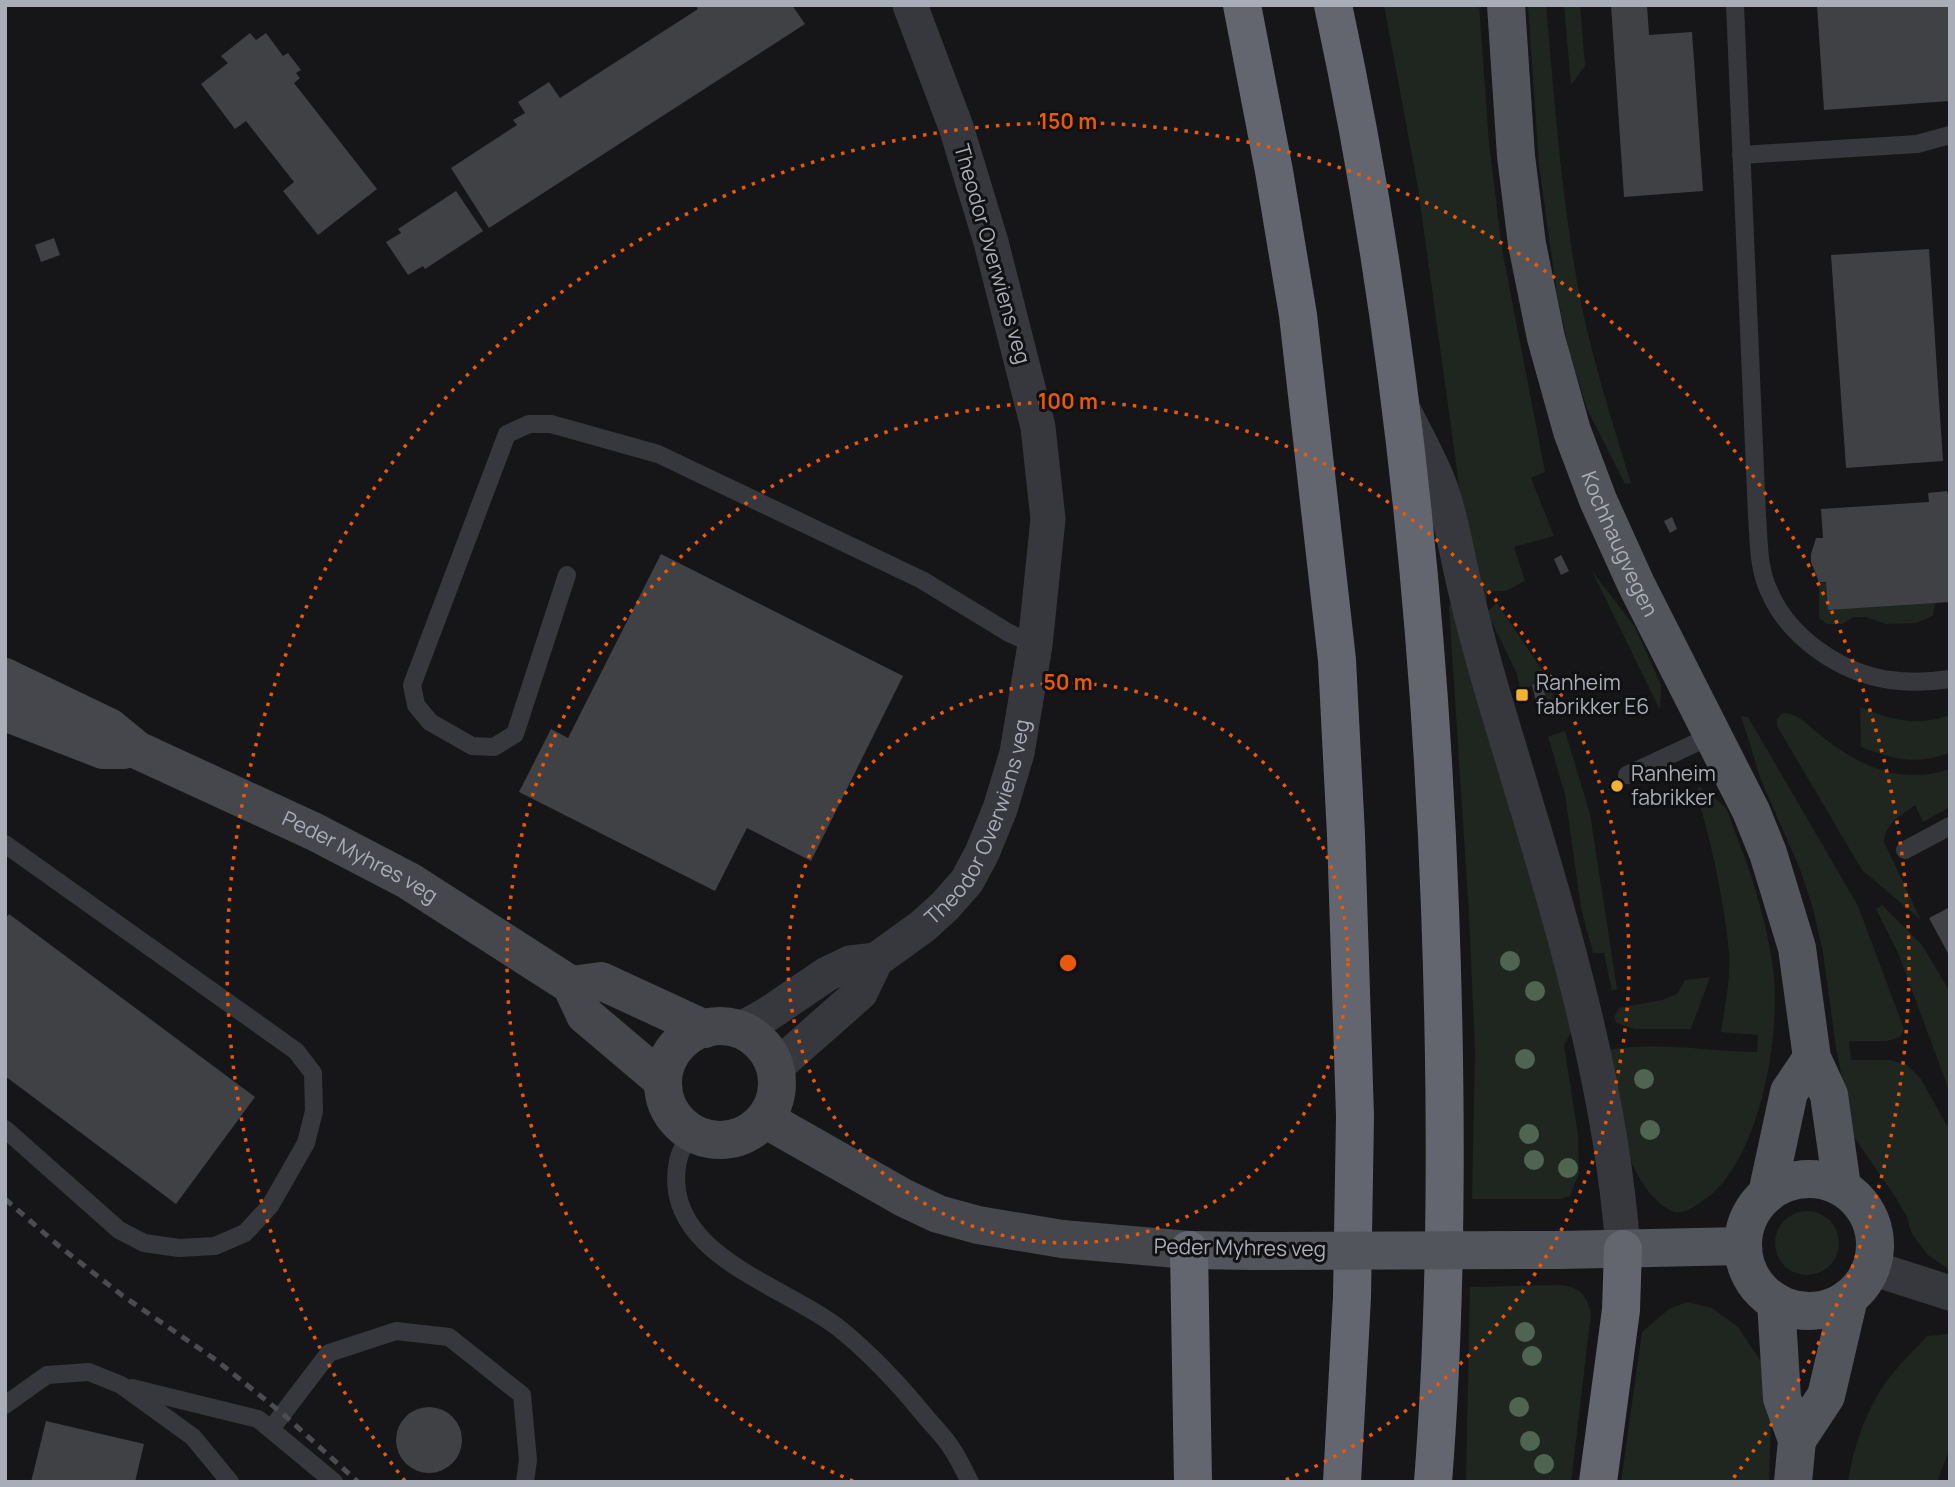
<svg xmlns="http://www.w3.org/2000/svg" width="1955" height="1487" viewBox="0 0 1955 1487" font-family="Manrope,sans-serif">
	<rect width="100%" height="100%" fill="#161618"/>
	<path fill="#1e261f" d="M 1384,5 L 1479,5 L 1489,143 L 1502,249 L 1545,472 L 1531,478 L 1554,536 L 1514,547 L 1525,581 L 1506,591 L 1494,591 L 1487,594 L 1486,606 L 1463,514 L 1418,188 Z
		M 1528,5 L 1546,5 C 1555,106 1562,208 1582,308 C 1595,367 1613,425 1631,483 L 1625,484 L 1587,409 L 1570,354 L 1557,295 L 1539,165 Z
		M 1564,5 L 1580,5 L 1585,66 L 1571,85 Z
		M 1592,571 L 1635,627 L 1661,685 L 1660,710 Z
		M 1819,582 L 1935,603 L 1933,616 L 1916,623 L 1886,624 L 1866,617 L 1854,617 L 1842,624 L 1827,624 L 1819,618 Z
		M 1455,600 L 1576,1024 L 1564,1045 L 1578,1135 L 1579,1173 L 1570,1196 L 1560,1199 L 1472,1199 L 1475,1051 L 1469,914 L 1449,606 Z
		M 1497,603 L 1542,670 L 1555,699 L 1547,702 L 1542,683 L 1520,689 L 1517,674 L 1487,612 Z
		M 1860,707 C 1891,720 1918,727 1950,715 L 1950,752 C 1918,766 1892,759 1861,747 Z
		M 1783,713 C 1798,713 1808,725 1819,734 C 1859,766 1899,786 1950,769 L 1950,807 L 1923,822 L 1915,805 C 1901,816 1885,823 1884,842 L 1921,920 L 1862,870 L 1777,726 L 1777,719 Z
		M 1741,716 L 1748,717 L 1858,906 L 1904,1029 L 1900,1037 L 1887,1041 L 1849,1041 L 1851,1060 L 1891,1060 L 1907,1065 L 1921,1079 L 1950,1131 L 1950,1270 L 1928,1255 L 1912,1234 L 1907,1217 L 1896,1198 L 1852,1134 L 1835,1041 L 1823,952 L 1812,905 L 1800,869 L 1761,780 Z
		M 1565,731 L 1590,814 L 1617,989 L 1612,991 L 1604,953 L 1593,953 L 1581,908 L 1565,794 L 1548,737 Z
		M 1699,786 C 1707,793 1721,801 1727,810 C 1731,819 1734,830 1738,840 C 1754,881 1767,924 1773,968 C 1782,1031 1760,1167 1701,1202 C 1691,1209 1679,1217 1668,1209 C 1622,1180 1615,1100 1604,1051 C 1655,1040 1706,1052 1757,1052 L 1758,1035 L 1721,1032 C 1725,1005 1731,978 1729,951 C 1724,902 1711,839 1696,792 Z
		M 1882,905 L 1922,945 L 1950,992 L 1950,1093 L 1899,955 L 1876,909 Z
		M 1710,977 L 1691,1029 L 1635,1029 L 1616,1023 L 1614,1017 L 1619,1008 L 1662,1000 L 1677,994 L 1685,980 Z
		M1775 1243a32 32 0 1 1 64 0a32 32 0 1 1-64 0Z
		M 1560,1285 C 1580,1287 1587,1295 1591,1314 L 1571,1482 L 1466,1482 L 1470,1287 Z
		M 1687,1302 L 1712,1308 L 1738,1327 L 1762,1363 L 1771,1418 L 1769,1482 L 1621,1482 L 1642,1332 L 1669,1309 Z
		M 1950,1334 L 1950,1448 L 1937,1482 L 1848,1482 C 1853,1449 1865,1413 1884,1385 C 1896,1367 1913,1352 1927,1336 Z"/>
	<path fill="#404145" d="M 695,5 L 792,5 L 805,24 L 489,228 L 451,168 L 517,125 L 513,120 L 525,113 L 518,102 L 549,82 L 560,98 L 698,9 Z
		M 1611,5 L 1647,5 L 1649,35 L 1692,32 L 1703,191 L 1624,197 Z
		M 1817,5 L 1950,5 L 1950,101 L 1824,110 Z
		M 250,33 L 256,40 L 266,33 L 283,56 L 288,53 L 301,70 L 296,73 L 300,78 L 294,83 L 377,189 L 318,235 L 283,191 L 294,182 L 246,121 L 235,129 L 201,84 L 228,63 L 221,56 Z
		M 456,191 L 483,231 L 425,269 L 423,266 L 408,275 L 386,242 L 401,233 L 398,229 Z
		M 54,238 L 60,255 L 41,262 L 35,245 Z
		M 1929,249 L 1943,461 L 1846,468 L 1831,255 Z
		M 1947,491 L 1950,500 L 1950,602 L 1828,610 L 1826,582 L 1819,582 L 1811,562 L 1811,554 L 1816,538 L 1823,538 L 1821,509 L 1929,502 L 1928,493 Z
		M 1672,517 L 1677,529 L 1670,533 L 1664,521 Z
		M 661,554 L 903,676 L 811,861 L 747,828 L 715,891 L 519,792 L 551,729 L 568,738 Z
		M 1561,555 L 1569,571 L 1561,575 L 1554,559 Z
		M 1542,682 L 1547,702 L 1537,705 L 1532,685 Z
		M 1950,907 L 1950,957 L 1929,918 Z
		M 9,914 L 255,1097 L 176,1204 L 5,1076 L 5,919 Z
		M396 1440a33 33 0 1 1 66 0a33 33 0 1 1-66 0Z
		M 46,1421 L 144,1444 L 135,1482 L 31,1482 Z"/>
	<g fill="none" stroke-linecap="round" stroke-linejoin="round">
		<path stroke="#37383d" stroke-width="18" d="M 1735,5 L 1757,516 C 1759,541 1758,568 1769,591 C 1789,638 1841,673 1890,680 C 1911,683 1930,682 1950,679
			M 1741,155 L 1917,144 L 1950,135
			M 567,575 L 515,734 L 494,747 L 472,746 L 430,722 L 416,705 L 412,685 L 507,434 L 529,424 L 551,424 L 658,454 L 922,580 L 1009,633 L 1035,645
			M 1627,775 L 1713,735
			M 5,844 L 296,1051 L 313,1073 L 314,1111 L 306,1143 L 270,1206 L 245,1233 L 215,1246 L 179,1248 L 144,1243 L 119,1230 L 5,1129
			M 1905,850 L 1950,826
			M 690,1131 C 686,1141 680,1151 678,1161 C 659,1254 785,1285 840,1329 C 872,1355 899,1384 925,1416 C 934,1427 945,1437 952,1449 C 959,1459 964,1471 970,1482
			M 132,1388 L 258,1419 L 334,1482
			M 5,1405 L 47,1375 L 89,1372 L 121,1385 L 193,1437 L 230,1482
			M 271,1429 L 329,1353 L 396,1331 L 449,1337 L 522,1395 L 528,1460 L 525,1482"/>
		<g stroke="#37383d" stroke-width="35">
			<path d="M 1406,415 C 1418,440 1433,465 1442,492 C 1452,522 1457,554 1464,584 C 1472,619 1481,653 1491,687 C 1545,870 1609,1057 1623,1249"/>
			<path d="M 740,1030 L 768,1014 L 827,974 L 850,963 L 876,960"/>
			<path id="s1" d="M 775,1068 L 860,993 L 876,960 L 923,926 L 945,906 L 967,881 L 982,853 L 1000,809 L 1017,753 L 1035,645 L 1048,519 L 1038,427 L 991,242 L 956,127 L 910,5"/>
			<path d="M 1872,1268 L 1950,1293"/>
		</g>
		<g stroke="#45474d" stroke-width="38">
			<path id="s2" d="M 5,677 L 109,727 L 137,750 L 315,832 L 409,881 L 571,985 L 585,1015 L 663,1081"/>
			<path d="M 5,712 L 103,750 L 124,750"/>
			<path d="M 571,985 L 601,981 L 705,1029"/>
			<circle cx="720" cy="1083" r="57"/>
			<path d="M 765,1119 L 904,1198 L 938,1214 L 978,1225 L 1062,1239 L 1189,1250"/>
		</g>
		<g stroke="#53555c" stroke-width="38">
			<path id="s3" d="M 1506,5 L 1516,156 L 1527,244 L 1546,338 L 1572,431 L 1598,500 L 1636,584 L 1751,811 L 1768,853 L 1797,948 L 1812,1058 L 1829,1095 L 1842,1187"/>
			<circle cx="1809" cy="1245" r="66"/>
			<path d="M 1767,1194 L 1789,1092 L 1812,1058"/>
			<path d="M 1189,1250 L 1254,1251"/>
			<path d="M 1560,1250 L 1743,1246"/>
			<path d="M 1776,1302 L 1782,1398 L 1797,1440 L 1793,1482"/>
			<path d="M 1797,1440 L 1826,1396 L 1849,1298"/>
		</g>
		<path stroke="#63666e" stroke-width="38" d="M 1242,5 L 1274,171 L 1298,315 L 1337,660 L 1346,835 L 1355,1116 L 1352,1297 L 1342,1482
			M 1333,5 C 1397,302 1429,605 1440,908 C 1447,1098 1448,1291 1433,1482
			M 1189,1250 L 1193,1482
			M 1598,1482 L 1621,1310 L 1623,1249"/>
		<path stroke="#4a4c52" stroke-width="5" stroke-dasharray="9 7" stroke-linecap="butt" d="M 5,1199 L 59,1246 L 123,1296 L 216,1360 L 283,1414 L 358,1482"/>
		<path stroke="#53555c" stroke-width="38" d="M 1254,1251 L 1560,1250"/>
	</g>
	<g fill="#506452">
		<circle cx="1510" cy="961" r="10"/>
		<circle cx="1535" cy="991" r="10"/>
		<circle cx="1525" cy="1059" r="10"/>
		<circle cx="1644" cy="1079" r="10"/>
		<circle cx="1650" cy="1130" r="10"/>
		<circle cx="1529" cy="1134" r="10"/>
		<circle cx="1534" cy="1160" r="10"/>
		<circle cx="1568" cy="1168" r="10"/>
		<circle cx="1525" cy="1332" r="10"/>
		<circle cx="1532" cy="1356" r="10"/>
		<circle cx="1519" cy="1407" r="10"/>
		<circle cx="1530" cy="1441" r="10"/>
		<circle cx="1544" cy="1464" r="10"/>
	</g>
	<g fill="none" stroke="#e8590c" stroke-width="3.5" stroke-dasharray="3.5 7">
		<circle cx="1068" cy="963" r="280"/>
		<path d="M853 1481A561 561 0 1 1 1283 1481"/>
		<path d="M405 1481A841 841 0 1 1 1731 1481"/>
	</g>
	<g fill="#f2b134" stroke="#111113" stroke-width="2.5">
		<rect x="1515" y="688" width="14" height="14" rx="3.5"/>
		<circle cx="1617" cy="786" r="7"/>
	</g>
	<g text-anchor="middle" stroke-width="6" stroke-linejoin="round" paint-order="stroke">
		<g font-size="21" fill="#a8adb8" stroke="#111113">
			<text transform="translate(992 254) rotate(74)" y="7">Theodor Overwiens veg</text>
			<text dy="7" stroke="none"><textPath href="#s3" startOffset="555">Kochhaugvegen</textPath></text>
			<text dy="7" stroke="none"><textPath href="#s1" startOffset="329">Theodor Overwiens veg</textPath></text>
			<text dy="7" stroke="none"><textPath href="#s2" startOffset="399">Peder Myhres veg</textPath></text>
			<text transform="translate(1240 1248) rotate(1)" y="7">Peder Myhres veg</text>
		</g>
		<g font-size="21" fill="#a8adb8" stroke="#111113" text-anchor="start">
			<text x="1536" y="690">Ranheim<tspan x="1536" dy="24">fabrikker E6</tspan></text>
			<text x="1631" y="781">Ranheim<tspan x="1631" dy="24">fabrikker</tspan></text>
		</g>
	</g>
	<circle cx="1068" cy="963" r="10" fill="#e8590c" stroke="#111113" stroke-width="3.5"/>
	<g font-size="21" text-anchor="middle" font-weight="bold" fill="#e8590c" stroke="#111113" stroke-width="6" stroke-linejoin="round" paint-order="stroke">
		<text x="1068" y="129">150 m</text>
		<text x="1068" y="409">100 m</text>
		<text x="1068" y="690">50 m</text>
	</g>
	<rect width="1955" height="1487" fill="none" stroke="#a8adb8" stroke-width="14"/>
</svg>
